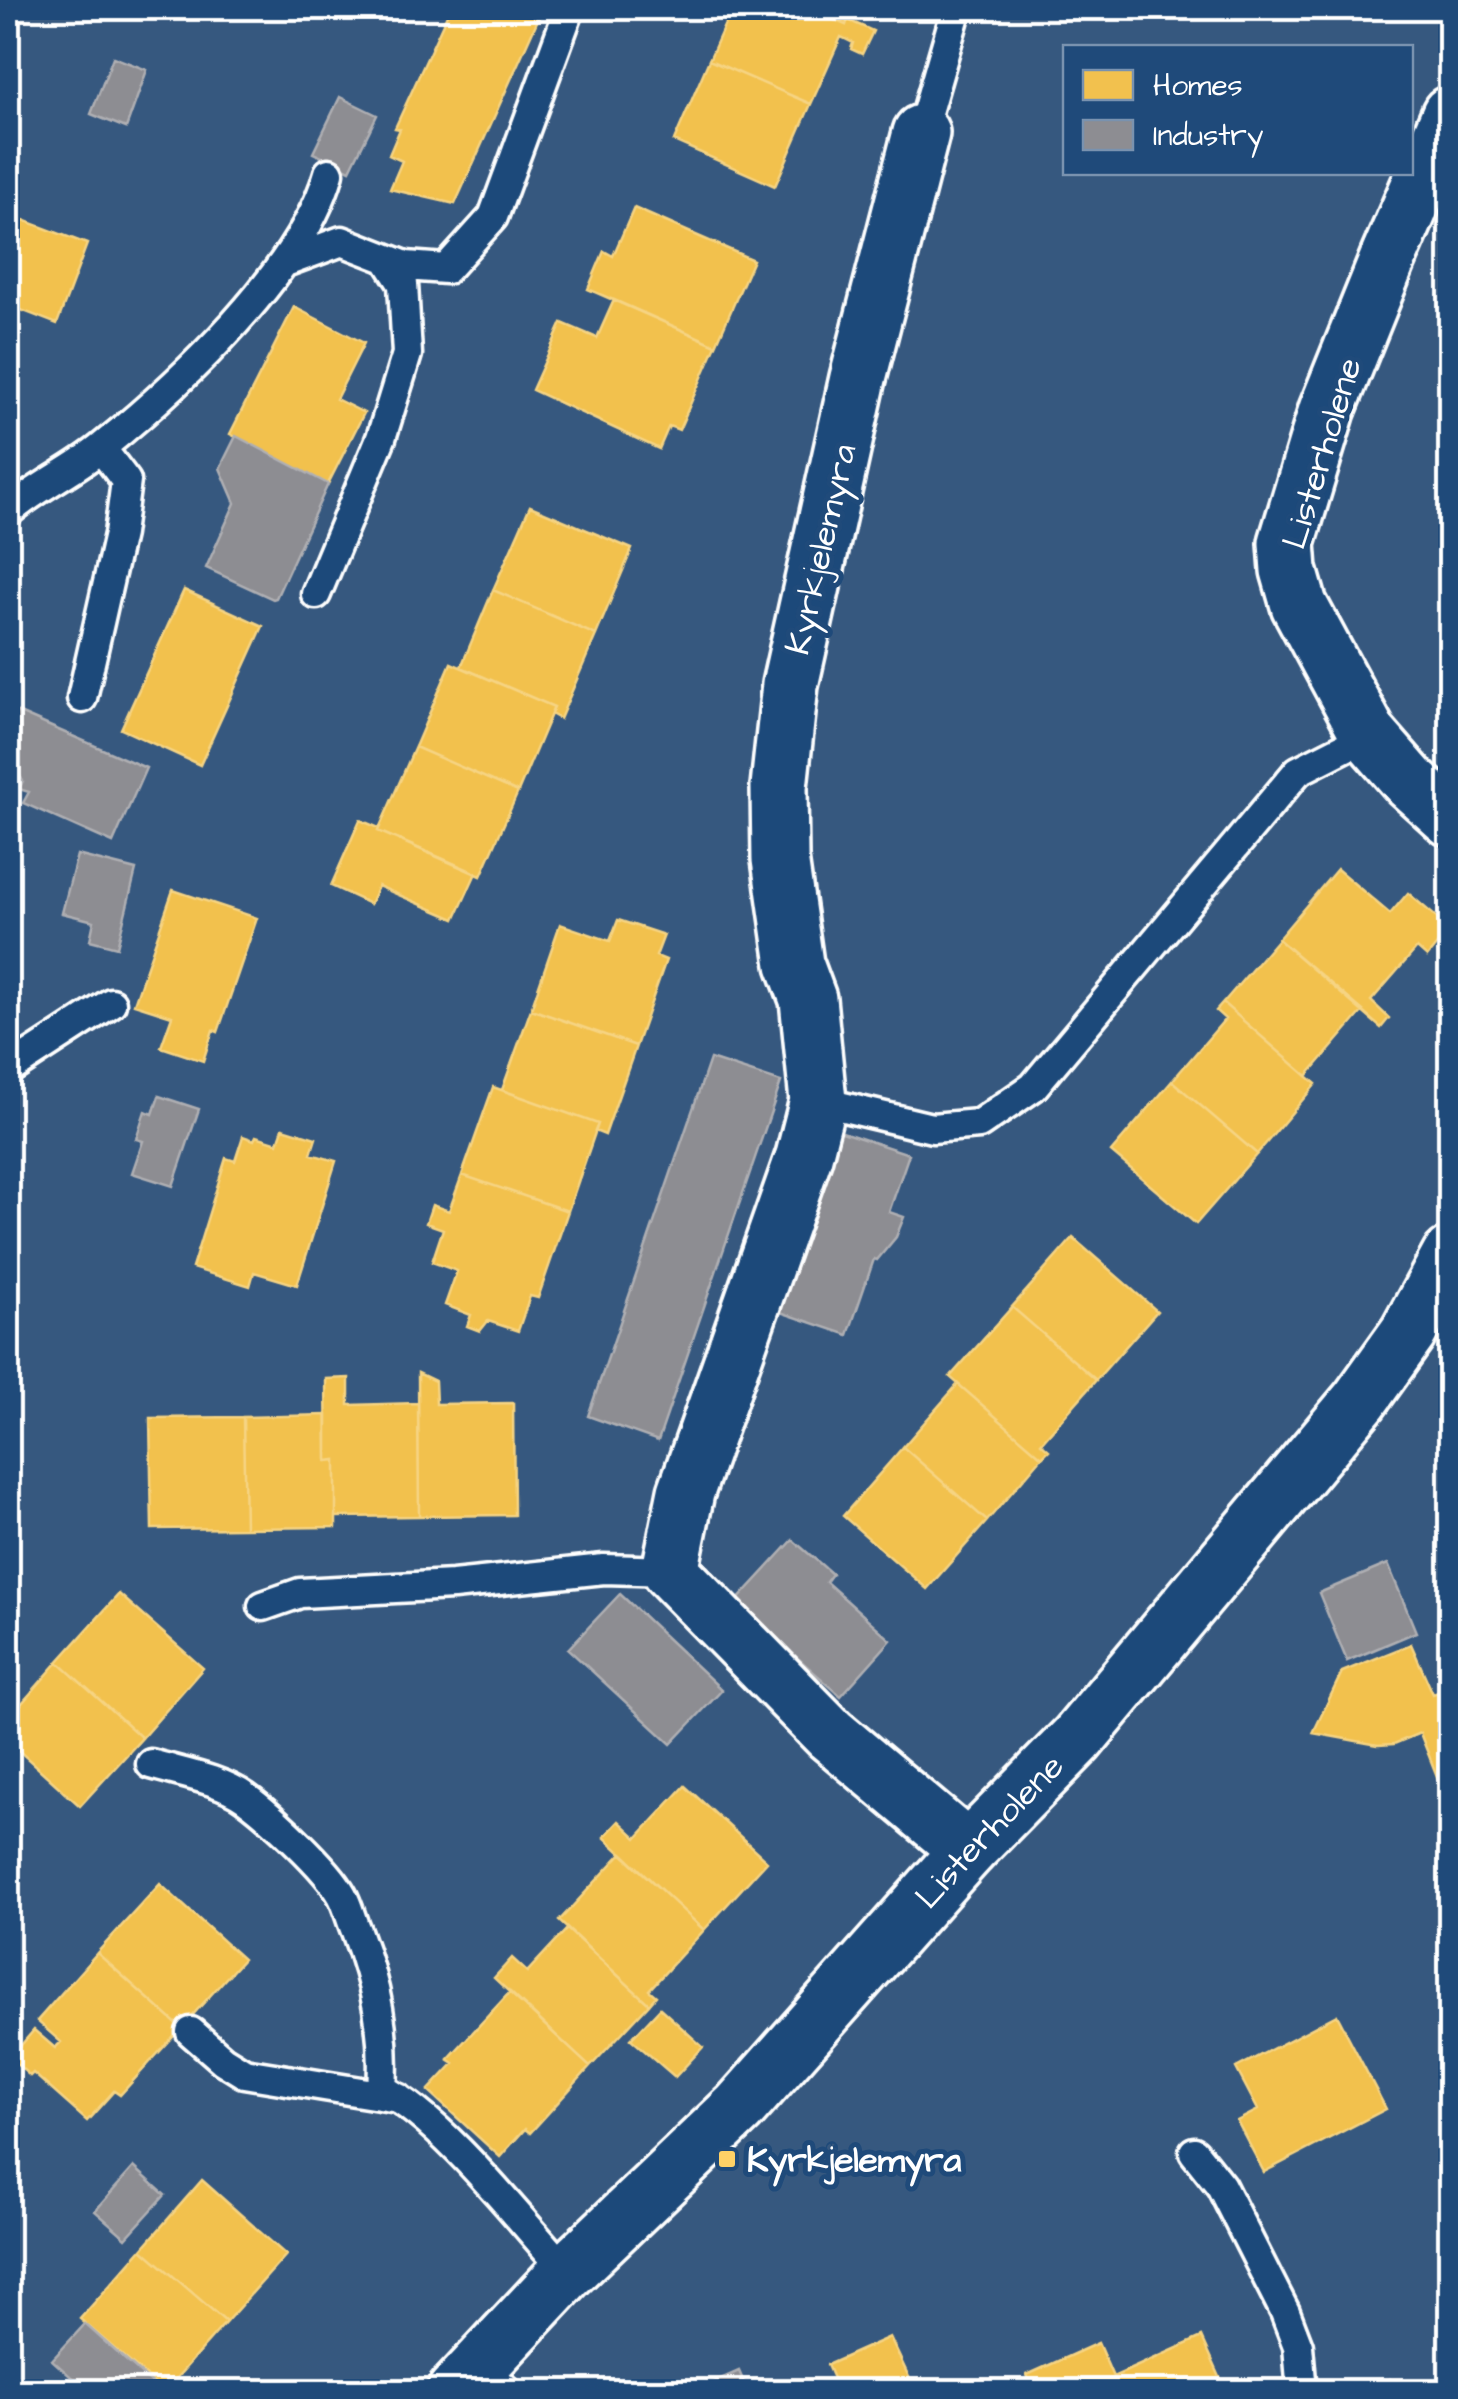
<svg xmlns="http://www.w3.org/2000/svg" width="1458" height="2399" viewBox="0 0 1458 2399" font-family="'Architects Daughter',sans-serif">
	<rect width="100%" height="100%" fill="#36587f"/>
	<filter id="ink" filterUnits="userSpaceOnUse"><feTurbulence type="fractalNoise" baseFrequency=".01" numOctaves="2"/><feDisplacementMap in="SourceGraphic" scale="20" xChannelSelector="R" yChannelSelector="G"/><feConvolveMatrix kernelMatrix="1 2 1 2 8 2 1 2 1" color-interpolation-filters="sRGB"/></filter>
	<g filter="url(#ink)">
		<path fill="#f2c14e" stroke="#f6d483" stroke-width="2.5" d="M 450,8 L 543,8 L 455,204 L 390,189 L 402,161 L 389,155 L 400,129 L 395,128 Z
			M 732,8 L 805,8 L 846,25 L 848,20 L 873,31 L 862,54 L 851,49 L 853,43 L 841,37 L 811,104 L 709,60 Z
			M 805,8 L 842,8 L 841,11 L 850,15 L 846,25 Z
			M 709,60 L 811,104 L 775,186 L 674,141 Z
			M 634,208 L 753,260 L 716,345 L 588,289 L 604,251 L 613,256 Z
			M 18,218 L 87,244 L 57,324 L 8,305 L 8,244 Z
			M 614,300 L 716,345 L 679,430 L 669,426 L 659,449 L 532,390 L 562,323 L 597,338 Z
			M 294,307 L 364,343 L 336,399 L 364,413 L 328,484 L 230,434 Z
			M 530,506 L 632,549 L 596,635 L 493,590 Z
			M 184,590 L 263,626 L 200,765 L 121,729 Z
			M 493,590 L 596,635 L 560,719 L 551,714 L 554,707 L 461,667 Z
			M 451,663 L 554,707 L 518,792 L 415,747 Z
			M 415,747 L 518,792 L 481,876 L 378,831 Z
			M 360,820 L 379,828 L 378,831 L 476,873 L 455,919 L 378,886 L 370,904 L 331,886 Z
			M 1337,869 L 1390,914 L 1408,893 L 1450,929 L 1427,957 L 1417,948 L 1371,1001 L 1389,1018 L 1381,1028 L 1278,939 Z
			M 173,890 L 257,918 L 218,1032 L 213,1030 L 203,1061 L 161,1047 L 172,1016 L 134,1004 Z
			M 618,920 L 664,935 L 656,956 L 666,960 L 636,1046 L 531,1009 L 560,924 L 610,941 Z
			M 1278,939 L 1363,1011 L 1307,1076 L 1223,1003 Z
			M 1223,1003 L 1316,1084 L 1257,1154 L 1172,1081 L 1225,1019 L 1216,1011 Z
			M 531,1009 L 636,1046 L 605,1135 L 595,1131 L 598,1124 L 502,1090 Z
			M 1172,1081 L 1257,1154 L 1196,1224 L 1111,1152 Z
			M 493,1087 L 598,1124 L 568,1211 L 462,1175 Z
			M 283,1128 L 316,1138 L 311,1154 L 336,1161 L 297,1285 L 254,1272 L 250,1286 L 192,1268 L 226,1158 L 235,1161 L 243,1136 L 254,1140 L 256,1136 L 278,1143 Z
			M 462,1175 L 568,1211 L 538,1298 L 530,1296 L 518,1331 L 488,1321 L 480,1331 L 467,1326 L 471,1315 L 445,1305 L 457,1271 L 432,1262 L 443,1229 L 426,1223 L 432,1205 L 449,1211 Z
			M 1073,1238 L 1157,1311 L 1096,1380 L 1012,1307 Z
			M 1012,1307 L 1096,1380 L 1041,1443 L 1049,1450 L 1042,1457 L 950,1377 Z
			M 418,1373 L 435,1381 L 436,1404 L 513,1403 L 514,1515 L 419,1516 Z
			M 349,1378 L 349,1405 L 418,1403 L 419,1516 L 336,1517 L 336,1460 L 327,1461 L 326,1379 Z
			M 958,1384 L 1042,1457 L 987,1521 L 903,1447 Z
			M 327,1415 L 327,1461 L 336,1460 L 336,1527 L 245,1528 L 243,1417 Z
			M 243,1417 L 245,1528 L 152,1529 L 150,1418 Z
			M 903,1447 L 987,1521 L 927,1589 L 843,1516 Z
			M 119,1594 L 203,1668 L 142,1738 L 58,1662 Z
			M 1411,1644 L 1433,1694 L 1450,1688 L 1450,1792 L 1444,1794 L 1420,1733 L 1394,1744 L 1378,1745 L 1313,1733 L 1342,1672 Z
			M 58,1662 L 142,1738 L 80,1806 L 8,1741 L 8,1719 Z
			M 685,1786 L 767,1861 L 704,1930 L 604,1837 L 619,1821 L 637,1838 Z
			M 622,1853 L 704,1930 L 649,1990 L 656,1996 L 649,2004 L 559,1921 Z
			M 160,1884 L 243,1959 L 181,2028 L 97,1953 Z
			M 567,1929 L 649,2004 L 590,2067 L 494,1978 L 512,1958 L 527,1972 Z
			M 97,1953 L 181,2028 L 120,2095 L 114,2091 L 87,2121 L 33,2073 L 30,2076 L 10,2058 L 34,2030 L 55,2048 L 61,2042 L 37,2021 Z
			M 510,1992 L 590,2067 L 530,2133 L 525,2129 L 500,2157 L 428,2091 L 454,2063 L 448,2059 Z
			M 660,2008 L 703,2047 L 675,2077 L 631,2039 Z
			M 1337,2015 L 1386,2109 L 1264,2172 L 1237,2121 L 1258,2110 L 1236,2068 Z
			M 202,2180 L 286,2255 L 226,2322 L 142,2249 Z
			M 142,2249 L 226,2322 L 164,2392 L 80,2319 Z
			M 890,2337 L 916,2392 L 839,2392 L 827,2365 Z
			M 1202,2337 L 1224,2386 L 1231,2383 L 1235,2392 L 1034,2392 L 1027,2375 L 1098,2343 L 1113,2377 Z"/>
		<path fill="#8d8d92" stroke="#afafb3" stroke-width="2.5" d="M 113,57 L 147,70 L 126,128 L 91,114 Z
			M 340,97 L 377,115 L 350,170 L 313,153 Z
			M 236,436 L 328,484 L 276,598 L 273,599 L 206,568 L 235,503 L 220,468 Z
			M 17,712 L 146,768 L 113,843 L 23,803 L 29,792 L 19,789 L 23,781 L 8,756 L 8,734 Z
			M 77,855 L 136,870 L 117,947 L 90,940 L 94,921 L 62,913 Z
			M 710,1059 L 781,1082 L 658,1441 L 588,1416 Z
			M 159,1096 L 199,1109 L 173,1186 L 132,1173 L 143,1141 L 136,1139 L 145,1111 L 153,1114 Z
			M 839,1131 L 909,1154 L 889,1212 L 904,1217 L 896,1237 L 877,1260 L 874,1259 L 848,1335 L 777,1311 Z
			M 793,1540 L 832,1574 L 826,1582 L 891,1640 L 841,1696 L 735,1603 Z
			M 1388,1564 L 1416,1632 L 1347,1661 L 1319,1593 Z
			M 620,1594 L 722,1690 L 671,1744 L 568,1649 Z
			M 134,2167 L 165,2195 L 126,2238 L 95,2211 Z
			M 85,2324 L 157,2388 L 154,2392 L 88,2392 L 52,2360 Z
			M 739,2371 L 748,2392 L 691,2392 Z
			M 1390,2379 L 1402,2392 L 1378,2392 Z"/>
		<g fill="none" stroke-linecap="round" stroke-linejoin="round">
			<defs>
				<path id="lane" d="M 921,133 L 957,8
					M 285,262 L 342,241 L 406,266 L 446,269 L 493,217 L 570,8
					M 8,512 C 36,487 73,471 102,447 C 181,383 301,272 329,173
					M 316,594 L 381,438 L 407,354 L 403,284 L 387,259
					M 82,698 L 119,534 L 126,481 L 101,448
					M 8,1070 L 111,1003
					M 818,1101 L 932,1128 L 979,1124 L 1033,1087 L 1298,771 L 1369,735
					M 263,1606 L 300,1593 L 453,1585 L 604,1569 L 670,1571
					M 151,1764 C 181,1773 219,1779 245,1797 C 271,1816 327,1868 342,1895 C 348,1906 351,1920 356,1931 C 376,1984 386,2032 382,2089 C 443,2120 519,2219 567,2272
					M 191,2032 L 223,2060 L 244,2073 L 398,2098
					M 1194,2152 L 1221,2186 L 1285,2312 L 1298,2346 L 1302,2392
					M 480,2366 L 509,2392"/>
				<path id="street" d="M 1450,114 L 1387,261 L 1327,410 L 1287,543 L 1289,570 L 1299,605 L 1369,735 L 1410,782 L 1450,818
					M 921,133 L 858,378 L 790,685 L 779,787 L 780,859 L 795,964 L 808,999 L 818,1101 L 804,1156 L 686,1492 L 670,1571 L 830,1734 L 968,1850"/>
				<g id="secondary">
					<path id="s1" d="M 455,2392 L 567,2272 L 739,2108 L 968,1850 L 1077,1739 L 1360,1400 L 1408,1333 L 1450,1256"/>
				</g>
			</defs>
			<use href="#lane" stroke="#fff" stroke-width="35"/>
			<use href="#street" stroke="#fff" stroke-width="62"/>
			<use href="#secondary" stroke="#fff" stroke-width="62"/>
			<use href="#lane" stroke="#1f4a7a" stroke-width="28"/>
			<use href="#street" stroke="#1f4a7a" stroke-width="55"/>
			<use href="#secondary" stroke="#1f4a7a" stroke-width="55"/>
		</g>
	</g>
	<rect fill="#ffd166" stroke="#1f4a7a" stroke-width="4" x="717" y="2149" width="20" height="20" rx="5"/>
	<g text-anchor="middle" stroke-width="10" stroke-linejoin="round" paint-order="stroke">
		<g font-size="35" fill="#fff" stroke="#1f4a7a">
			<text transform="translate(1321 453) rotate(-73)" y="12">Listerholene</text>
			<text transform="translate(820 549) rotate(-77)" y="12">Kyrkjelemyra</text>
			<text dy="12" stroke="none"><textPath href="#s1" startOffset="775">Listerholene</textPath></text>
		</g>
		<g font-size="35" font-weight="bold" fill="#fff" stroke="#1f4a7a" text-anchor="start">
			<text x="747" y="2171">Kyrkjelemyra</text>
		</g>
	</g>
	<rect width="1458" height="2399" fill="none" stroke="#1f4a7a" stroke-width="40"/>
	<rect x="20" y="20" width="1418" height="2359" fill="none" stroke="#fff" stroke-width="4" filter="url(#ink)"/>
	<rect x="1063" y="45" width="350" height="130" fill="#1f4a7a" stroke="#7992af" stroke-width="2.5"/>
	<rect x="1083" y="70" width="50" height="30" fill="#f2c14e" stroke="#7992af" stroke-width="2.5"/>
	<text x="1153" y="95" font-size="30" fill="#ffffff">Homes</text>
	<rect x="1083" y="120" width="50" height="30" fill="#8d8d92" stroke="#7992af" stroke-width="2.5"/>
	<text x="1153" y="145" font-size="30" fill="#ffffff">Industry</text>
</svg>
